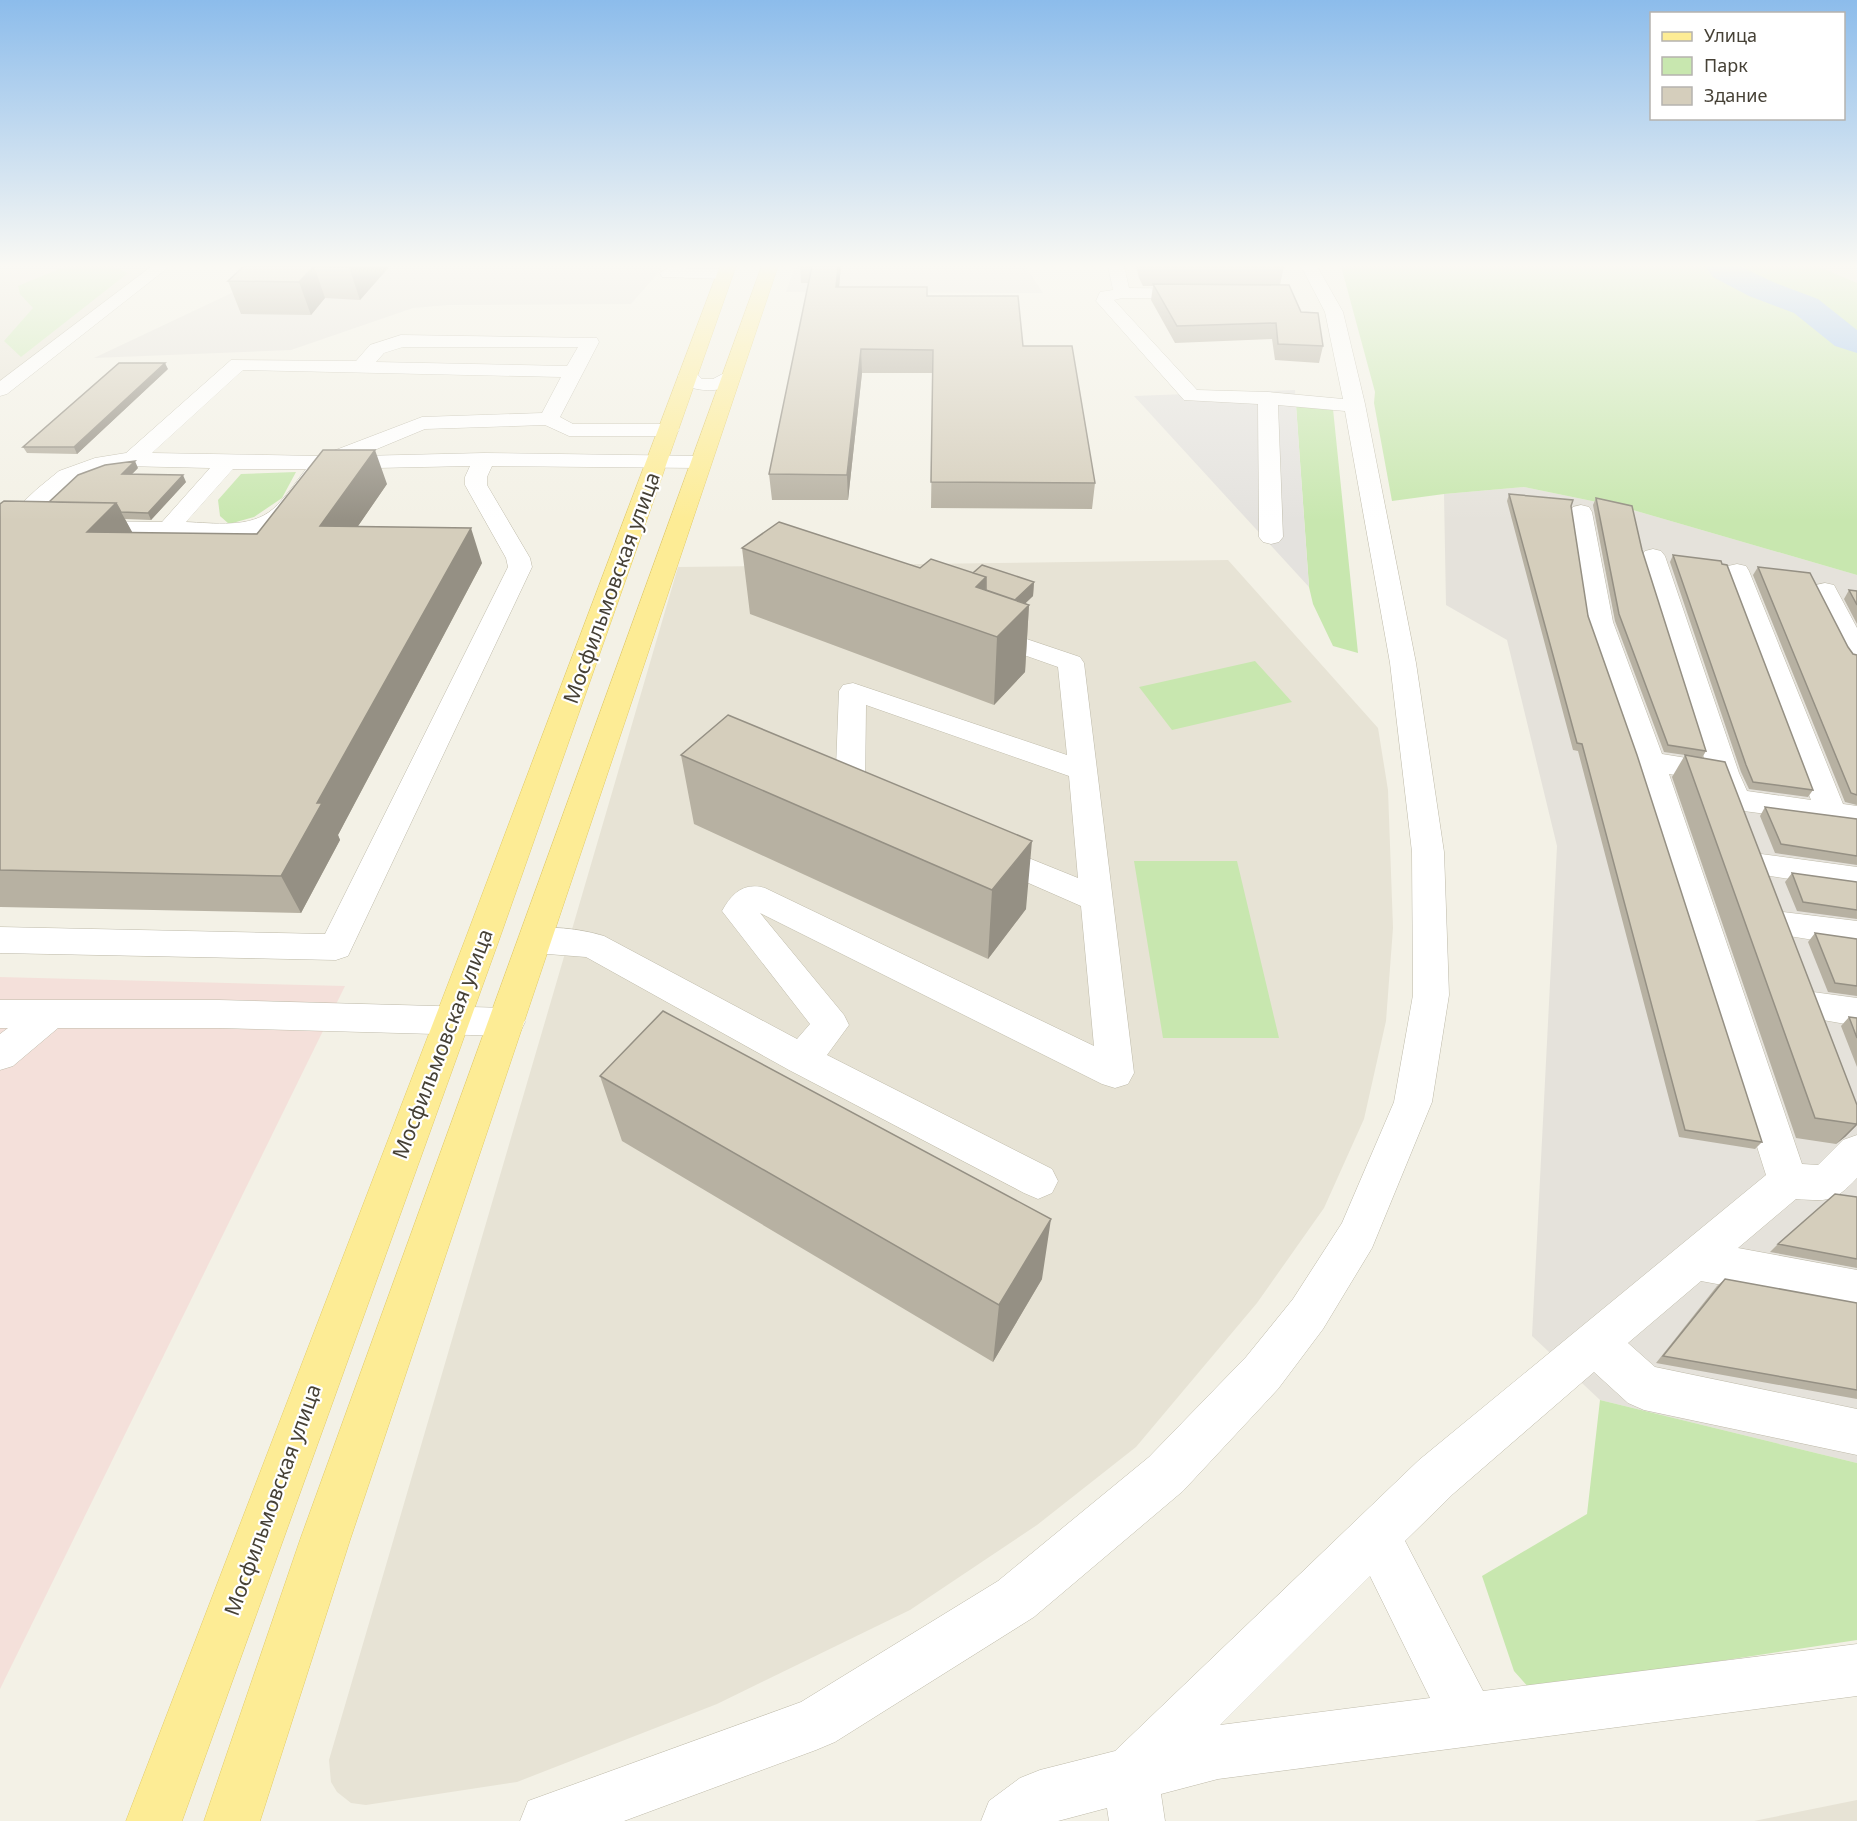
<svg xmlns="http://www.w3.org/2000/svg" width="1857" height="1821" viewBox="0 0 1857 1821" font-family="'Noto Sans',sans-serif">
	<rect width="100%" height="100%" fill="#f3f1e6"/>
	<path fill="#e7e3d5" d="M 0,266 L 152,266 L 0,382 Z
		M 1817,266 L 1857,266 L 1857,283 L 1833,274 Z
		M 1228,560 L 1378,728 L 1388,790 L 1393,928 L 1386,1021 L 1364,1119 L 1324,1208 L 1257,1303 L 1136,1447 L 1037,1525 L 910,1610 L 717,1704 L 517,1782 L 366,1805 L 351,1803 L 337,1792 L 331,1782 L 329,1760 L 678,567 Z
		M 1857,1800 L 1857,1821 L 1754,1821 Z"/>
	<path fill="#e5e2db" d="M 289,266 L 664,266 L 631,304 L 448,305 L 413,308 L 291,350 L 94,358 Z
		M 795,266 L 1025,266 L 1043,293 L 786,292 Z
		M 1524,487 L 1626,508 L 1857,575 L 1857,1463 L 1600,1400 L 1532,1336 L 1557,846 L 1507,640 L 1446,605 L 1444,494 Z"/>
	<path fill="#f4e0da" d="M 0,977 L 345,986 L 0,1689 Z"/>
	<path fill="#c8e7af" d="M 74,266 L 113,266 L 128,273 L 21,357 L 4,341 L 33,308 L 20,294 L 18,286 L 64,267 Z
		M 1341,266 L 1817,266 L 1857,283 L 1857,575 L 1626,508 L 1524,487 L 1444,494 L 1392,501 L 1374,403 L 1375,392 Z
		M 1296,405 L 1333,409 L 1358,653 L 1333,646 L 1313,604 L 1309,587 Z
		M 296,472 L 282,498 L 254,517 L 229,524 L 220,516 L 218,500 L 241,474 Z
		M 1255,661 L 1292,702 L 1172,730 L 1139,687 Z
		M 1134,861 L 1237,861 L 1279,1038 L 1163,1038 Z
		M 1600,1400 L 1857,1463 L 1857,1640 L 1531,1690 L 1514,1671 L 1482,1576 L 1587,1514 Z"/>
	<path fill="#e4e2de" d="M 1295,390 L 1296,405 L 1309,587 L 1134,396 Z"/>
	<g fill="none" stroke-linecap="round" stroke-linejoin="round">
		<path fill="#a3c7f0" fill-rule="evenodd" d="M 1705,266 L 1740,266 L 1773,282 L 1818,299 L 1857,330 L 1857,353 L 1835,346 L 1794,313 L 1749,296 L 1713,277 Z"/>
		<defs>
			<path id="minor" d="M 152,266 L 170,266 L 7,394 L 0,396 L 0,381 Z
				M 1108,266 L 1124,266 L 1129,288 L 1202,289 L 1205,293 L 1202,297 L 1196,298 L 1122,298 L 1114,300 L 1197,390 L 1268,392 L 1343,399 L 1325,312 L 1301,266 L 1317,266 L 1343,312 L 1365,404 L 1416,663 L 1444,852 L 1449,995 L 1432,1102 L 1372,1248 L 1323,1329 L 1278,1389 L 1183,1491 L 1034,1617 L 835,1742 L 816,1750 L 624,1821 L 520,1821 L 528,1801 L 801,1702 L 998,1581 L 1149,1457 L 1246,1357 L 1293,1299 L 1342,1223 L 1394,1102 L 1413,995 L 1412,852 L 1390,663 L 1345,411 L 1278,405 L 1283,537 L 1279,542 L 1271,544 L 1263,542 L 1259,537 L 1258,404 L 1184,400 L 1096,301 L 1100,292 L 1113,290 Z
				M 668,268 L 725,269 L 733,274 L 725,279 L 662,277 L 660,273 Z
				M 401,335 L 597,338 L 599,342 L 560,417 L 573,424 L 669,424 L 676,426 L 679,430 L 676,434 L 669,436 L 569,436 L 545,425 L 425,429 L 360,456 L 484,453 L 700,456 L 708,457 L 711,462 L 708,467 L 700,468 L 492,466 L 487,477 L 487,485 L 530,558 L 532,567 L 348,956 L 336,960 L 0,953 L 0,927 L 325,934 L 508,567 L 506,558 L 465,485 L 465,477 L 470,466 L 329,469 L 288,520 L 264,531 L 239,537 L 0,533 L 0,519 L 5,519 L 37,489 L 59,471 L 95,458 L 126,453 L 231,360 L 356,361 L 370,345 ZM 403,347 L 578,347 L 567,366 L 376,362 L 384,353 ZM 243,370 L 561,377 L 542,413 L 422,417 L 320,456 L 152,453 ZM 123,466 L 210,468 L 162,522 L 31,520 C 61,489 80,472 123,466 ZM 233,469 L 306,469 C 296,482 285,498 273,509 C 250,529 214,523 186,522 Z
				M 688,370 L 695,372 L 702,379 L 713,379 L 730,370 L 737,372 L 740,376 C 727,394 704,392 685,386 L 678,376 L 681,372 Z
				M 1581,505 L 1589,507 L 1592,512 L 1613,622 L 1662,754 L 1705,761 L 1641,556 L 1645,551 L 1653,549 L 1661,551 L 1665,556 L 1739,773 L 1747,791 L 1811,800 L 1725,571 L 1728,566 L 1737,564 L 1746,566 L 1749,571 L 1843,804 L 1857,806 L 1857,826 L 1736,810 L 1725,807 L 1713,781 L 1669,774 L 1802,1164 L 1818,1165 L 1843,1140 L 1857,1135 L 1857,1178 C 1833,1203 1829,1201 1796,1199 L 1738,1248 L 1857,1270 L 1857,1310 L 1701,1281 L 1628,1343 L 1655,1367 L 1857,1409 L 1857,1455 L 1644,1410 L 1628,1403 L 1594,1372 L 1453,1494 L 1405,1541 L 1483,1691 L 1857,1644 L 1857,1696 L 1218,1779 L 1161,1794 L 1165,1821 L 1109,1821 L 1107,1808 L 1058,1821 L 981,1821 L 989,1801 L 1020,1778 L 1040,1770 L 1115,1751 L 1419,1460 L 1766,1175 L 1635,762 L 1587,622 L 1570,512 L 1573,507 ZM 1370,1576 L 1430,1698 L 1220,1725 Z
				M 1825,583 L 1834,585 L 1857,628 L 1857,662 L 1848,660 L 1844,654 L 1813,590 L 1816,585 Z
				M 985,625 L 1080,657 L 1084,663 L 1134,1073 L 1128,1084 L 1115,1088 L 1102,1084 L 760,913 L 844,1015 L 849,1025 L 827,1055 L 1052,1169 L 1058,1181 L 1052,1193 L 1038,1199 L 1024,1193 L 789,1070 L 586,957 L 535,953 L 523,949 L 518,940 L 523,931 C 546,924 581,929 604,936 L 797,1039 L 810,1024 L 722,911 C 732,893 744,882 765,888 L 1094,1046 L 1081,906 L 978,861 L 973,853 L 978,845 L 989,842 L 1078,878 L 1069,776 L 866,705 L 865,788 L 878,793 L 882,800 L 878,807 C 863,811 843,807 835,793 L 839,691 L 843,685 L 853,683 L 1067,755 L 1058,667 L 976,638 L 972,633 L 976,628 Z
				M 1761,854 L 1857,867 L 1857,889 L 1750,873 L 1745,865 L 1750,857 Z
				M 1783,912 L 1857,921 L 1857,947 L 1771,933 L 1766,924 L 1771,915 Z
				M 1813,992 L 1857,998 L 1857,1026 L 1800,1016 L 1795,1006 L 1800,996 Z
				M 0,1000 L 219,1000 L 507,1008 L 520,1012 L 525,1022 L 520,1032 L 507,1036 L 219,1028 L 58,1028 L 13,1066 L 0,1070 L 0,1034 L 8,1028 L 0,1028 Z"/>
			<path id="major" d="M 720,266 L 736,266 L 499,940 L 182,1821 L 126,1821 L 465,940 Z
				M 762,266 L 778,266 L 350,1540 L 260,1821 L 204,1821 L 300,1540 Z"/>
		</defs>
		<use href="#minor" stroke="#bebaa9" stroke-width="1"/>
		<use href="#major" stroke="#e3cb65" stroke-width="1"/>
		<use href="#minor" fill="#fff" fill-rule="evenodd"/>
		<use href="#major" fill="#fdec95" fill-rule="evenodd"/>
	</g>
	<path fill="#b7b1a2" d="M 244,266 L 389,266 L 389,267 L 360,300 L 325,298 L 311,315 L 241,314 L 228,281 Z
		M 800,266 L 841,266 L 839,287 L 927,296 L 1023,346 L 1095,483 L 1092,509 L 931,508 L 933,373 L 862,373 L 848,500 L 772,500 L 769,474 L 809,283 L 801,283 Z
		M 1136,266 L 1284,266 L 1280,285 L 1301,312 L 1323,346 L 1319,363 L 1275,360 L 1272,339 L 1175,343 L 1151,300 L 1153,286 L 1143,286 L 1139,278 Z
		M 168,369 L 77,454 L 27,453 L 23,447 Z
		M 138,468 L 132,474 L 186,482 L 151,520 L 125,519 L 132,533 L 257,534 L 387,484 L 358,526 L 482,563 L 338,835 L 340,840 L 301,913 L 0,907 L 0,504 L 49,502 Z
		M 1509,494 L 1571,506 L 1588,616 L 1762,1142 L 1755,1149 L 1679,1137 L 1578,751 L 1573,750 L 1507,501 Z
		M 1596,498 L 1642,550 L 1706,751 L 1702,758 L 1857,1105 L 1857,1125 L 1845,1137 L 1836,1144 L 1796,1138 L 1672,777 L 1685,755 L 1664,752 L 1615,621 L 1593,505 Z
		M 742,548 L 920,568 L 973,573 L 1034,582 L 1033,596 L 1025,603 L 1029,605 L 1025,672 L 994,705 L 750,614 Z
		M 1673,555 L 1813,790 L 1808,797 L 1749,789 L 1741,772 L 1670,562 Z
		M 1758,567 L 1848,647 L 1853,654 L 1857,655 L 1857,805 L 1845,802 L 1753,575 Z
		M 1849,590 L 1857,591 L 1857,624 L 1844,599 Z
		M 728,715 L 1026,909 L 988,959 L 694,824 L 681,755 Z
		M 1765,807 L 1857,819 L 1857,865 L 1775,853 L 1760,816 Z
		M 1792,873 L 1857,882 L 1857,919 L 1797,911 L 1785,882 Z
		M 1815,933 L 1857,939 L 1857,996 L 1828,992 L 1808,942 Z
		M 1849,1017 L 1857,1018 L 1857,1067 L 1841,1026 Z
		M 600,1076 L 1042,1279 L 993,1362 L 622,1141 Z
		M 1857,1197 L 1857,1268 L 1770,1252 L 1778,1244 Z
		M 1725,1279 L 1857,1303 L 1857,1399 L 1656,1363 L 1717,1286 Z"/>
	<path fill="#959084" d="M 314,266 L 325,298 L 311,315 L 299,282 Z
		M 350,266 L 389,266 L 389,267 L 360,300 L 349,267 Z
		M 838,266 L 841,266 L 837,309 L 836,287 Z
		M 861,349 L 862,373 L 848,500 L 847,475 Z
		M 165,363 L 168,369 L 77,454 L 74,447 Z
		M 375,450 L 387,484 L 334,561 L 320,526 Z
		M 135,461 L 138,468 L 125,481 L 122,474 Z
		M 183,475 L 186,482 L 151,520 L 148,513 Z
		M 116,503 L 135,537 L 87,532 Z
		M 471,528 L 482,563 L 338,835 L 340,840 L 301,913 L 281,876 L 317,803 Z
		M 986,577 L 984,633 L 976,587 Z
		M 1034,582 L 1033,596 L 1000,628 L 1001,614 Z
		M 1029,605 L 1025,672 L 994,705 L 997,637 Z
		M 1032,841 L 1026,909 L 988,959 L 992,890 Z
		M 1857,1123 L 1857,1125 L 1845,1137 L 1836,1144 Z
		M 1051,1219 L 1042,1279 L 993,1362 L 999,1305 Z"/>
	<path fill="#d5cebc" stroke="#959084" stroke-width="1.5" d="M 244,266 L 350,266 L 349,267 L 314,266 L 299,282 L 228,281 Z
		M 812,266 L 838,266 L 836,287 L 927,287 L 927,296 L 1018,296 L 1023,346 L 1072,346 L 1095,483 L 931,482 L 933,350 L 861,349 L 847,475 L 769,474 Z
		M 1153,284 L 1289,285 L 1301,312 L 1318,313 L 1323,346 L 1278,344 L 1276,323 L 1177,326 Z
		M 119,363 L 165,363 L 74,447 L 23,447 Z
		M 323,450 L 375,450 L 320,526 L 471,528 L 317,803 L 322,803 L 281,876 L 0,870 L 0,504 L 4,501 L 116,503 L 87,532 L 257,534 Z
		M 135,461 L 122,474 L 183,475 L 148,513 L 121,512 L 116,503 L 49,502 L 78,475 L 105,465 Z
		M 1509,494 L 1573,500 L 1571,506 L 1588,616 L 1637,755 L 1762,1142 L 1685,1130 L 1582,744 L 1577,743 Z
		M 1596,498 L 1632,506 L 1642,550 L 1706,751 L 1668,745 L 1619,614 Z
		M 779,522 L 920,568 L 931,559 L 986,577 L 976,587 L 1029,605 L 997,637 L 742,548 Z
		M 1673,555 L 1721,561 L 1722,564 L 1727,565 L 1813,790 L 1753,782 L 1746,765 Z
		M 982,565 L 1034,582 L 1015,600 L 986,590 L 986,577 L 973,573 Z
		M 1758,567 L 1810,573 L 1848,647 L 1853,654 L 1857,655 L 1857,795 L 1851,793 Z
		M 1849,590 L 1857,591 L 1857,605 Z
		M 728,715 L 1032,841 L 992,890 L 681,755 Z
		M 1685,755 L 1725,762 L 1857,1105 L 1857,1123 L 1856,1124 L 1815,1118 Z
		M 1765,807 L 1857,819 L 1857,856 L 1781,844 Z
		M 1792,873 L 1857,882 L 1857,910 L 1803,902 Z
		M 1815,933 L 1857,939 L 1857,986 L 1835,983 Z
		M 663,1011 L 1051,1219 L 999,1305 L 600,1076 Z
		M 1849,1017 L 1857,1018 L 1857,1038 Z
		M 1835,1194 L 1857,1197 L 1857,1259 L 1778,1244 Z
		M 1725,1279 L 1857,1303 L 1857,1390 L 1663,1356 Z"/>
	<linearGradient id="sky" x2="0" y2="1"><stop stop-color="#8cbceb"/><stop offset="0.51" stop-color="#faf9f4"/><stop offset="1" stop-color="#faf9f4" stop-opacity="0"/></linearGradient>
	<rect width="1857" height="521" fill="url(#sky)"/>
	<g text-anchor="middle" stroke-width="4.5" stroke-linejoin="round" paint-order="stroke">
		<g font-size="21" fill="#464136" stroke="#fff">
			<text transform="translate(612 588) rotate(-70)" y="7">Мосфильмовская улица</text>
			<text transform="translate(443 1044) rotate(-69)" y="7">Мосфильмовская улица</text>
			<text transform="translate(273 1500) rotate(-70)" y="7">Мосфильмовская улица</text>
		</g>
	</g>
	<rect x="1650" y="12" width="195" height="108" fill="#ffffff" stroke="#b5b3af" stroke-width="1.5"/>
	<rect x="1662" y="32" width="30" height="9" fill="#fdec95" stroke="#b5b3af" stroke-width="1.5"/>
	<text x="1704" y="42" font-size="18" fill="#464136">Улица</text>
	<rect x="1662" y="57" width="30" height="18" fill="#c8e7af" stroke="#b5b3af" stroke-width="1.5"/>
	<text x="1704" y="72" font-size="18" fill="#464136">Парк</text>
	<rect x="1662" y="87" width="30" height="18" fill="#d5cebc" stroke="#b5b3af" stroke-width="1.5"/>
	<text x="1704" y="102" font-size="18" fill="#464136">Здание</text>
</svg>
